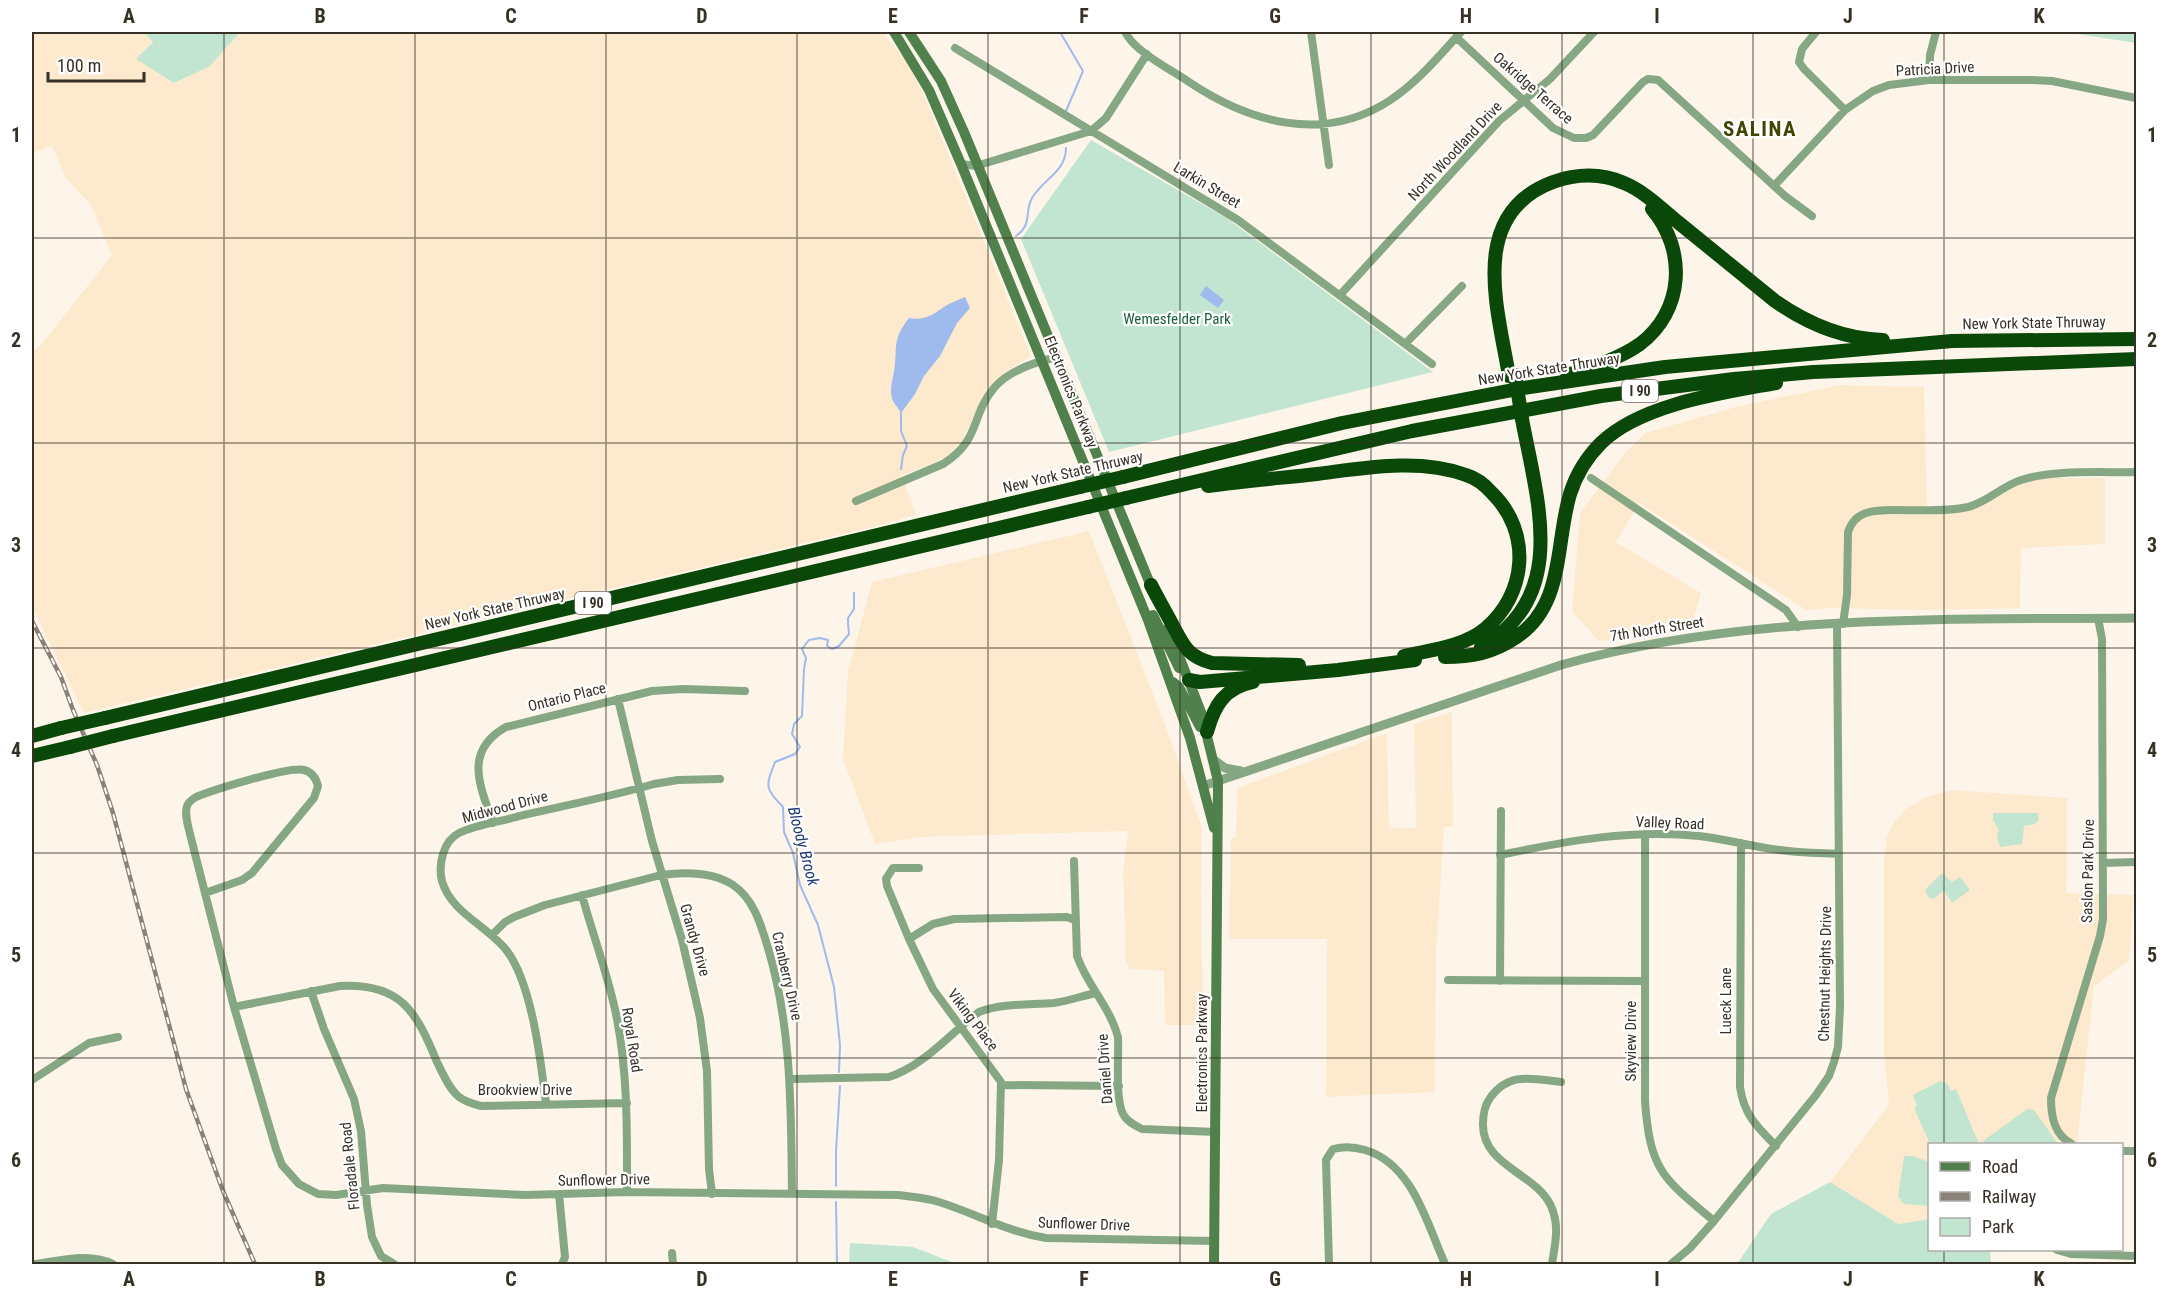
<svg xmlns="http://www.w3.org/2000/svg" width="2168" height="1296" viewBox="0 0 2168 1296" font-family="'Roboto Condensed',sans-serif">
	<rect width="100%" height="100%" fill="#fdf5ea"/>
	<path fill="#fdeace" d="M 32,32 L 144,32 L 153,41 L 137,59 L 210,66 L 240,32 L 882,32 L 907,61 L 926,100 L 1031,356 L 1004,373 L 990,386 L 962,441 L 950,454 L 931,465 L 901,475 L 916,515 L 877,526 L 84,713 L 32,607 L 32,352 L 40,346 L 112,255 L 91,205 L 65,177 L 52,146 L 32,153 Z
		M 1840,385 L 1924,387 L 1927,513 L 1959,512 L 1982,507 L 2020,483 L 2039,478 L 2105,478 L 2105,544 L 2021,548 L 2020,608 L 1927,610 L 1831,608 L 1806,610 L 1639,503 L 1616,542 L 1701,593 L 1691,627 L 1599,641 L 1572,611 L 1580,513 L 1624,454 L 1645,433 L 1736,407 Z
		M 1089,531 L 1164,722 L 1202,828 L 1201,893 L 1203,1025 L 1165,1025 L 1164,971 L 1129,969 L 1126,961 L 1123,871 L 1128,831 L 920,837 L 875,844 L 843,759 L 848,671 L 872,582 Z
		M 1452,712 L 1453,826 L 1444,827 L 1436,953 L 1435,1092 L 1326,1097 L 1327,939 L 1229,939 L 1231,838 L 1236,837 L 1237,788 L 1387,733 L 1389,828 L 1416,828 L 1414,724 Z
		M 1953,790 L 2067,798 L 2066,893 L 2134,895 L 2129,960 L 2094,986 L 2077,1144 L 1930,1144 L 1929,1219 L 1898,1224 L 1830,1182 L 1889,1105 L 1884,1055 L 1884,862 L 1887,836 L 1894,822 L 1906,809 L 1926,797 Z"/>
	<path fill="#c1e5d0" d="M 144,32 L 240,32 L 210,66 L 174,83 L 136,59 L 153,42 Z
		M 2064,32 L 2136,32 L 2136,43 Z
		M 1091,140 L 1228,219 L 1433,372 L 1109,452 L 1021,239 Z
		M 1993,813 L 2038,813 L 2039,820 L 2035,824 L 2024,826 L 2022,844 L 2000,847 L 1997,837 L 1999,830 L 1993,820 Z
		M 1942,873 L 1952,882 L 1960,877 L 1970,890 L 1952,903 L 1944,890 L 1934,899 L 1929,898 L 1925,890 Z
		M 1940,1081 L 1948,1084 L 1951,1091 L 1956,1089 L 1979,1144 L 1930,1144 L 1914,1108 L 1917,1106 L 1913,1095 Z
		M 2027,1109 L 2034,1110 L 2058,1144 L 1986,1144 L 1983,1141 Z
		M 1904,1156 L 1913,1156 L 1929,1162 L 1929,1206 L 1904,1204 L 1898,1197 Z
		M 1830,1182 L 1898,1224 L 1929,1219 L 1930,1250 L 1990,1250 L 1991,1264 L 1737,1264 L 1771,1214 Z
		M 850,1243 L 913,1247 L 957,1264 L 849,1264 Z"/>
	<path fill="#9fbaec" d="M 1206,286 L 1224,300 L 1218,308 L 1200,295 Z
		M 965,297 L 970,308 L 957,323 L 940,356 L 924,376 L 915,394 L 901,413 C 899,409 895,405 893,401 C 889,391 892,382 894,372 C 898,347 891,341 909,318 C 927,321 933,314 947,305 C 952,302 959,300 965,297 Z"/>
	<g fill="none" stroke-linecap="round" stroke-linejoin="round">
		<path stroke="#9fbaec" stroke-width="2" d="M 1060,32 L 1083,71 L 1066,111
			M 1016,236 C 1033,224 1024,212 1032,198 C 1043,179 1066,172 1066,148
			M 901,469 L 903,455 L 907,446 L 901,431 L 901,413
			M 839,1072 L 840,1045 L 834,987 L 818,925 L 800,885 L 793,853 L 784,832 L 783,807 C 764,788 766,786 775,762 L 795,754 L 800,747 L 792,734 L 794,724 L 802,716 L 804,669 L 806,658 L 802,649 L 809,640 L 820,638 L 828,640 L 827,646 L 832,649 L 839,646 L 849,634 L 848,623 L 848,618 L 854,609 L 854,593
			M 836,1186 L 836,1151 L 840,1086
			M 836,1202 L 837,1264"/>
		<path stroke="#86a783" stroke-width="8" d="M 1125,32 C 1135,52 1170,69 1189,82 C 1249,122 1322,144 1389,101 C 1417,83 1439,56 1461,32
			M 1311,32 L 1329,165
			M 1816,32 L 1802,49 L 1799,62 L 1804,69 L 1845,110
			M 1456,37 L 1553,128 L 1574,138 L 1586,138 L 1593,135 L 1643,82 L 1648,79 L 1658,80 L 1785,196 L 1812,216
			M 955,48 L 1238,220 L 1432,364
			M 1929,80 L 1930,55 L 1936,32
			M 961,164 L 976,166 L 1091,131 L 1106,118 L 1147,54
			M 1774,186 L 1845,110 L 1873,91 L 1889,85 L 1929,80 L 2032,80 L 2052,81 L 2136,98
			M 1340,295 L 1499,121 L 1550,79 L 1594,32
			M 1405,344 L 1462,286
			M 1591,478 L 1786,610 L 1798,627
			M 856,501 L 943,464 C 981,440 970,417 994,388 C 1009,370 1035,362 1057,357
			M 1843,624 L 1847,595 L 1848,532 C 1851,523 1857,516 1866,513 C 1875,510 1885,510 1894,510 C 1918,510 1944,512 1968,507 C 1988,502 2002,486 2021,480 C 2054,469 2102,473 2136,472
			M 618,699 L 652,841 L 682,940 L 700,1018 L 707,1071 L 709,1169 L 712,1194
			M 493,823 C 480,786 463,751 506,727 L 652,691 L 683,689 L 745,691
			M 1645,835 L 1645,1101 C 1650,1171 1663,1178 1714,1221
			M 1741,843 L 1740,1087 C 1744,1115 1757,1127 1776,1146
			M 1500,855 C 1567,841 1630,829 1699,836 C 1726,839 1753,847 1780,850 C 1800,853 1820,853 1839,854
			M 1074,861 L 1077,956 C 1087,985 1110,1007 1118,1037 C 1119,1056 1115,1099 1123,1114 C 1127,1122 1135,1125 1142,1129 L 1216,1132
			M 2103,863 L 2136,862
			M 919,868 L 893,868 L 886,879 L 887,886 L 909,939 L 933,989 L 1001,1082 L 999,1160 L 992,1224
			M 205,893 L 242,880 L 252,873 L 314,798 L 318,786 C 316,778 312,772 304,770 C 289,766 213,790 196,797 C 193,799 188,802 187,806 C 184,815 189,829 191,838 L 234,1007 L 276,1149 L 282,1165 L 299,1184 L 318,1194 L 336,1195 L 383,1188 L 525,1195 L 627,1192 L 898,1195 C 912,1197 926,1198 939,1202 C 977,1214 1005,1231 1046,1238 L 1215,1241
			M 582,895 C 593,936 609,977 617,1019 C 628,1076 627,1134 627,1192
			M 492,935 L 505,922 L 514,917 L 545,905 L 661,875 C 684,872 713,872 733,885 C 754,899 761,925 768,948 C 792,1028 791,1111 792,1194
			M 909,939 L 933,924 L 954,919 L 1067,917 L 1075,920
			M 1448,980 L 1645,981
			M 1500,981 L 1501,811
			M 311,991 L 324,1029 L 354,1099 L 361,1131 L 367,1205 L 372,1237 L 381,1256 L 394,1264
			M 234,1007 L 340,986 C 401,983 416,1011 437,1062 C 443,1074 449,1089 459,1097 C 466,1102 473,1104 481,1106 L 627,1103
			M 790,1079 L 889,1077 C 925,1065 949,1034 979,1012 C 1003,1003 1029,1005 1054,1003 C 1068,1001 1082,996 1096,993
			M 32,1080 L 89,1043 L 118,1037
			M 1002,1085 L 1119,1086
			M 546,1104 C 541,1062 532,984 507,951 C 488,926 451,913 442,881 C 438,865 443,841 459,833 C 476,825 498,822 516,817 C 562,806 609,797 654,784 L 678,780 L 720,779
			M 2072,1144 C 2054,1135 2051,1116 2051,1098 L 2100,936 L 2103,919 L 2102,639 L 2098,618
			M 2122,1151 L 2136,1151
			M 559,1194 L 565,1257 L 562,1264
			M 2057,1250 L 2071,1254 L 2136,1256
			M 672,1253 L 673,1264
			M 35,1264 C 59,1261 90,1252 113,1264
			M 1329,1264 L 1326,1160 L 1333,1149 C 1344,1146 1355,1147 1365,1150 C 1413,1164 1427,1224 1445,1264
			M 1552,1264 C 1555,1244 1560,1226 1551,1206 C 1536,1173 1482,1166 1483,1124 C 1483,1115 1485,1105 1490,1098 C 1509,1071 1533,1079 1561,1082
			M 1671,1264 L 1690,1248 L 1714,1221 L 1816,1095 L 1829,1076 L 1834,1062 L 1838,1047 L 1840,1007 L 1837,624"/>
		<path stroke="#86a783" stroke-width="9" d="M 1214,760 L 1225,768 L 1241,771
			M 1203,786 L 1561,665 C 1747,613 1946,620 2136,618"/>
		<path stroke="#50804c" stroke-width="10" d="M 894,32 L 929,90 L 961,164 L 1148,620 L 1190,738 L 1214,828
			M 909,32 L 941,81 L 964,132 L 1153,591
			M 1153,615 L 1179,668
			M 1168,628 L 1201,712 L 1218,781 L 1214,1264
			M 1173,682 L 1179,687 L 1200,727"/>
		<path stroke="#094808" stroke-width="14" d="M 1567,375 C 1592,367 1619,359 1640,344 C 1684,311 1687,250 1652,209
			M 1509,376 C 1498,309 1467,214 1553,182 C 1576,174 1601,173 1624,183 C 1644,191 1662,209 1679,223 C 1711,249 1743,275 1775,301 C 1808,324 1843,339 1883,340
			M 1123,477 L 1342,423 L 1523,388 L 1665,367 L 1952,341 L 2136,339
			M 1208,486 C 1244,481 1281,478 1317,474 C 1365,468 1419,458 1466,475 C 1476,478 1485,485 1492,493 C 1532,532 1527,594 1485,629 C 1463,647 1430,650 1404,656
			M 1126,498 L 1412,431 L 1601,396 L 1734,379 L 1813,372 L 2136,359
			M 1151,585 C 1157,597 1164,609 1171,622 C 1183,644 1186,656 1212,663 L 1299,665
			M 1481,647 C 1570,597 1537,500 1522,419
			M 1445,657 C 1471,657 1493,653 1515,638 C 1565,606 1555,544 1570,494 C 1576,475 1587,457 1601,443 C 1641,404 1722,393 1776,383
			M 1189,680 L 1200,682 L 1338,670 L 1415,660
			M 105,718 L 1080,487
			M 1207,732 C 1214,706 1224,688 1253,682
			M 32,736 L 61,728
			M 113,736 L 1088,507
			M 32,756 L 70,747"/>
		<defs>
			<path id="rail" d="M 32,621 L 61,677 L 73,710 L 97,765 L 113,813 L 186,1089 L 223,1191 L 255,1264"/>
		</defs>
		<use href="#rail" stroke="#8a8277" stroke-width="4.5"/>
		<use href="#rail" stroke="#fff" stroke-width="2" stroke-dasharray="7" stroke-linecap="butt"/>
		<path stroke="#094808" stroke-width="14" d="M 1515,375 L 1522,419
			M 1080,487 L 1123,477
			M 1088,507 L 1126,498
			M 61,728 L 105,718
			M 70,747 L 113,736"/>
	</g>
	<path fill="none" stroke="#373025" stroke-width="1.5" stroke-opacity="0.55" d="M 224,32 L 224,1264M 415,32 L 415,1264M 606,32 L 606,1264M 797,32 L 797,1264M 988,32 L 988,1264M 1180,32 L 1180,1264M 1371,32 L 1371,1264M 1562,32 L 1562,1264M 1753,32 L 1753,1264M 1944,32 L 1944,1144M 32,238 L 2136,238M 32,443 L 2136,443M 32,648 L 2136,648M 32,853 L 2136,853M 32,1058 L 2136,1058M 1944,1250 L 1944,1264"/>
	<g text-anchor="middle" stroke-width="4.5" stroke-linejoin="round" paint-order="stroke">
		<g fill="#fff" stroke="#736e66" stroke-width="1.5">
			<rect x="1622" y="380" width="36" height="22" rx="4.5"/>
			<rect x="575" y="592" width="36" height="22" rx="4.5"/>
		</g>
		<g font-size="14" font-weight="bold" fill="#373025">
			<text x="1640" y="396">I 90</text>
			<text x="593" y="608">I 90</text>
		</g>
		<g font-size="15" fill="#373025" stroke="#fff">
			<text transform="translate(1935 69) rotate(-3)" y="5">Patricia Drive</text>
			<text transform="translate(1533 88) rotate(41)" y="5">Oakridge Terrace</text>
			<text transform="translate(1455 151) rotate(-47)" y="5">North Woodland Drive</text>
			<text transform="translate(1207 185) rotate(31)" y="5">Larkin Street</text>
			<text transform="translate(2034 323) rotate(-1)" y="5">New York State Thruway</text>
			<text transform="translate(1549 369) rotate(-9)" y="5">New York State Thruway</text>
			<text transform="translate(1071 392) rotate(68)" y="5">Electronics Parkway</text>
			<text transform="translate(1073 472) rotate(-13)" y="5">New York State Thruway</text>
			<text transform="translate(495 609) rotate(-13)" y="5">New York State Thruway</text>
			<text transform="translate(1657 629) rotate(-9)" y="5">7th North Street</text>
			<text transform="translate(567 697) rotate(-14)" y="5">Ontario Place</text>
			<text transform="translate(505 807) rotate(-15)" y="5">Midwood Drive</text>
			<text transform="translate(1670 823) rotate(2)" y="5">Valley Road</text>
			<text transform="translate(2088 871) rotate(-89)" y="5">Saslon Park Drive</text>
			<text transform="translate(695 940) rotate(74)" y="5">Grandy Drive</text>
			<text transform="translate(1825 974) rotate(-89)" y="5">Chestnut Heights Drive</text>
			<text transform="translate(787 976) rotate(77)" y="5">Cranberry Drive</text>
			<text transform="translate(1726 1001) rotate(-90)" y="5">Lueck Lane</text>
			<text transform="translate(973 1020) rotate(53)" y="5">Viking Place</text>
			<text transform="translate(632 1040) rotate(81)" y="5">Royal Road</text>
			<text transform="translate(1631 1041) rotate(-90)" y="5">Skyview Drive</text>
			<text transform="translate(1202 1053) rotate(-90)" y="5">Electronics Parkway</text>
			<text transform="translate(1105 1069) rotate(-94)" y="5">Daniel Drive</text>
			<text x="525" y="1095">Brookview Drive</text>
			<text transform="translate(350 1166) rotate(-96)" y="5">Floradale Road</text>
			<text transform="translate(604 1180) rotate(-1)" y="5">Sunflower Drive</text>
			<text transform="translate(1084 1224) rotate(2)" y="5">Sunflower Drive</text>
		</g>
		<g font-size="15" fill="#1b6040" stroke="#fff">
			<text x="1177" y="324">Wemesfelder Park</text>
		</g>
		<g font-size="16" font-style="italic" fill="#1a3772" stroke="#fff">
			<text transform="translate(804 846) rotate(75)" y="6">Bloody Brook</text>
		</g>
		<g font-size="21" font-weight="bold" letter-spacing="1.5" fill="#424404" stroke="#fff">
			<text x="1760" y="136">SALINA</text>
		</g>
	</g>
	<rect width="2168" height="1296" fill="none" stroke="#ffffff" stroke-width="66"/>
	<rect x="1928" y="1143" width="195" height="108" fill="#ffffff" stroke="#afaca8" stroke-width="1.5"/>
	<rect x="1940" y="1162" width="30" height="9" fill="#50804c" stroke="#afaca8" stroke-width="1.5"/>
	<text x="1982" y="1173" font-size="18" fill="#373025">Road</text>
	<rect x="1940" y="1192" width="30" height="9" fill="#8a8277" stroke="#afaca8" stroke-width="1.5"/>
	<text x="1982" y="1203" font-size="18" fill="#373025">Railway</text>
	<rect x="1940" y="1218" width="30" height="18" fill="#c1e5d0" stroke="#afaca8" stroke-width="1.5"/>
	<text x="1982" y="1233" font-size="18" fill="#373025">Park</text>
	<path d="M48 72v9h96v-9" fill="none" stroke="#373025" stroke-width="3"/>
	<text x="57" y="72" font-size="18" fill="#373025" stroke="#ffffff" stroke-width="4.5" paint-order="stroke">100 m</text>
	<rect x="33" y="33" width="2102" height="1230" fill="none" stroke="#373025" stroke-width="2"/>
	<g font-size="20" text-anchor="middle" font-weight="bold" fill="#373025">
		<text x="129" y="23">A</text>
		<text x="320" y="23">B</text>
		<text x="511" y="23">C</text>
		<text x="702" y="23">D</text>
		<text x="893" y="23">E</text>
		<text x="1084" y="23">F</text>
		<text x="1275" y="23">G</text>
		<text x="1466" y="23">H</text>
		<text x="1657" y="23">I</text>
		<text x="1848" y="23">J</text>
		<text x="2039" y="23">K</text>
		<text x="16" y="142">1</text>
		<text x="2152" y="142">1</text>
		<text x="16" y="347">2</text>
		<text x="2152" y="347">2</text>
		<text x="16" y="552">3</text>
		<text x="2152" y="552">3</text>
		<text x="16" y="757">4</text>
		<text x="2152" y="757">4</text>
		<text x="16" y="962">5</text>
		<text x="2152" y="962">5</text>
		<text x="16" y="1167">6</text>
		<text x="2152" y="1167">6</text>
		<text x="129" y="1286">A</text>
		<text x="320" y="1286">B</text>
		<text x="511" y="1286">C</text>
		<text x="702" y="1286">D</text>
		<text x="893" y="1286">E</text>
		<text x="1084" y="1286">F</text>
		<text x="1275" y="1286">G</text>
		<text x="1466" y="1286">H</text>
		<text x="1657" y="1286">I</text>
		<text x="1848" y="1286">J</text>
		<text x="2039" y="1286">K</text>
	</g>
</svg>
